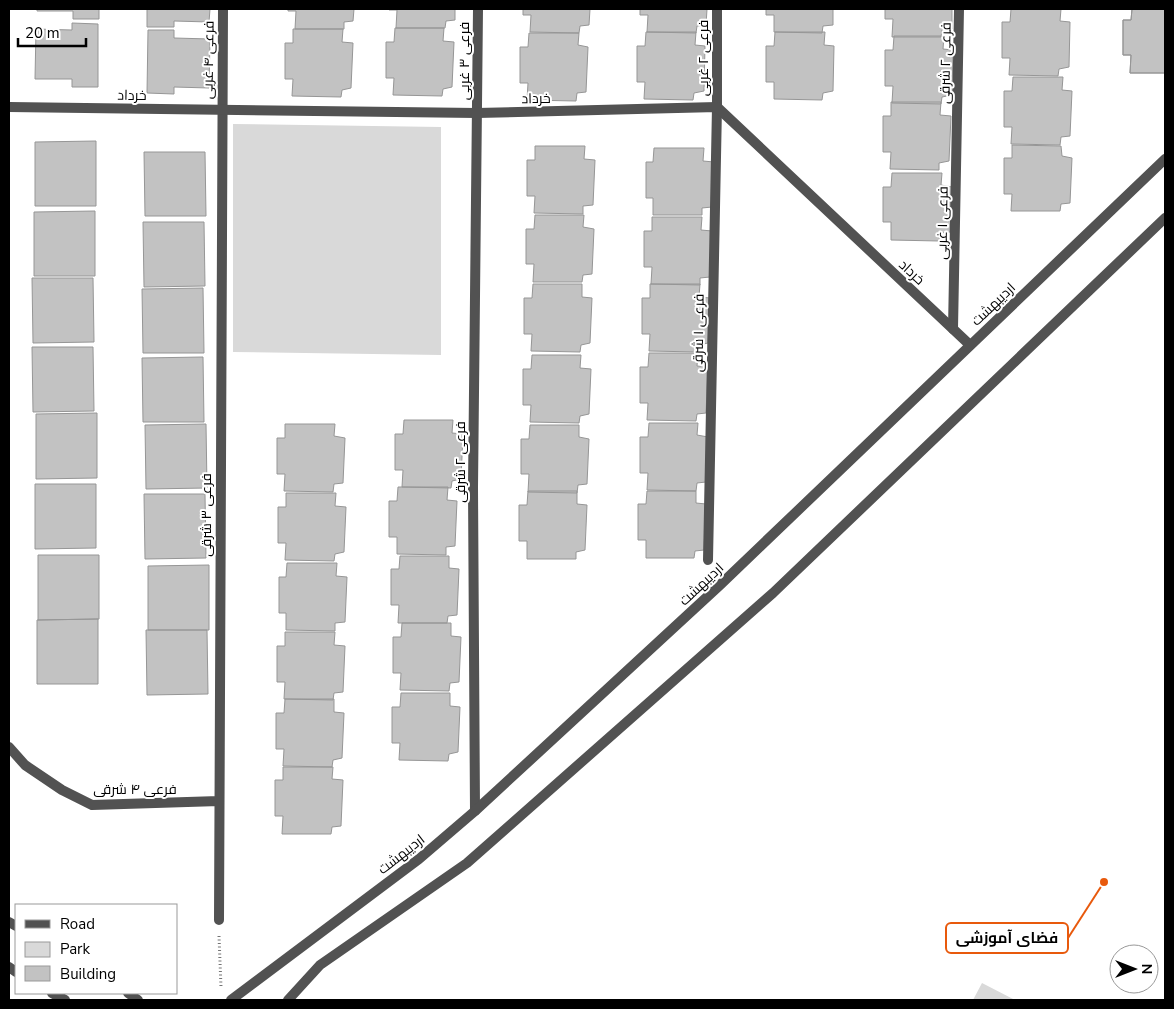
<svg xmlns="http://www.w3.org/2000/svg" width="1174" height="1009" viewBox="0 0 1174 1009" font-family="'Nunito Sans',Cairo,sans-serif">
	<rect width="100%" height="100%" fill="#fff"/>
	<path fill="#d9d9d9" d="M 233,124 L 441,127 L 441,355 L 233,352 Z
		M 982,983 L 1015,1000 L 973,1000 Z"/>
	<path fill="#c2c2c2" stroke="#969696" d="M 37,9 L 99,9 L 99,19 L 73,19 L 73,11 L 37,11 Z
		M 147,9 L 210,9 L 209,22 L 174,21 L 174,27 L 147,27 Z
		M 288,9 L 354,9 L 353,21 L 344,22 L 344,29 L 295,29 L 296,11 L 288,11 Z
		M 389,9 L 455,9 L 455,20 L 446,21 L 445,28 L 396,28 L 397,10 L 389,10 Z
		M 523,9 L 590,9 L 589,25 L 580,26 L 579,33 L 530,32 L 531,15 L 523,15 Z
		M 640,9 L 707,9 L 706,25 L 697,26 L 696,33 L 647,32 L 648,15 L 640,15 Z
		M 766,9 L 833,9 L 833,25 L 823,26 L 822,33 L 774,32 L 774,15 L 766,15 Z
		M 885,9 L 952,9 L 952,29 L 942,30 L 941,37 L 892,37 L 893,19 L 885,19 Z
		M 1011,9 L 1061,9 L 1060,21 L 1070,22 L 1069,67 L 1059,69 L 1058,76 L 1009,75 L 1010,58 L 1002,58 L 1002,22 L 1010,22 Z
		M 1132,9 L 1165,9 L 1165,73 L 1130,73 L 1131,55 L 1123,55 L 1123,20 L 1131,20 Z
		M 1132,9 L 1165,9 L 1165,73 L 1130,73 L 1131,55 L 1123,55 L 1123,20 L 1131,20 Z
		M 72,23 L 98,24 L 98,87 L 72,87 L 72,79 L 35,79 L 36,29 L 72,30 Z
		M 395,28 L 444,28 L 443,41 L 454,42 L 452,87 L 443,89 L 442,96 L 393,95 L 394,78 L 386,78 L 386,42 L 394,42 Z
		M 293,29 L 343,29 L 342,42 L 353,43 L 351,88 L 342,90 L 341,97 L 292,96 L 293,79 L 285,79 L 285,43 L 293,43 Z
		M 148,30 L 174,30 L 174,38 L 210,39 L 209,88 L 174,87 L 174,94 L 147,93 Z
		M 646,32 L 696,32 L 695,45 L 705,46 L 704,91 L 694,93 L 693,100 L 644,99 L 645,82 L 637,82 L 637,46 L 645,46 Z
		M 775,32 L 825,32 L 824,45 L 834,46 L 833,91 L 823,93 L 822,100 L 774,99 L 774,82 L 766,82 L 766,46 L 774,46 Z
		M 529,33 L 579,33 L 578,45 L 588,47 L 586,92 L 577,93 L 576,101 L 527,100 L 528,83 L 520,83 L 520,47 L 528,47 Z
		M 894,36 L 944,36 L 943,49 L 953,50 L 952,95 L 942,97 L 941,104 L 892,103 L 893,86 L 885,86 L 885,50 L 893,50 Z
		M 1013,77 L 1063,77 L 1062,90 L 1072,91 L 1070,136 L 1061,137 L 1060,145 L 1011,144 L 1012,127 L 1004,127 L 1004,91 L 1012,91 Z
		M 891,102 L 941,102 L 940,115 L 951,116 L 949,161 L 939,163 L 939,170 L 890,169 L 891,152 L 883,152 L 883,116 L 891,116 Z
		M 96,141 L 96,206 L 35,206 L 35,142 Z
		M 1012,145 L 1061,146 L 1062,156 L 1072,158 L 1070,203 L 1061,204 L 1060,211 L 1011,211 L 1012,194 L 1004,194 L 1004,158 L 1012,158 Z
		M 535,146 L 585,146 L 584,159 L 595,160 L 593,205 L 583,206 L 583,214 L 534,213 L 535,196 L 527,196 L 527,160 L 535,160 Z
		M 654,148 L 704,148 L 703,161 L 714,162 L 712,207 L 702,208 L 702,215 L 653,215 L 653,198 L 646,198 L 646,162 L 653,162 Z
		M 144,152 L 205,152 L 206,216 L 145,216 Z
		M 892,173 L 942,173 L 941,185 L 952,187 L 950,232 L 940,233 L 939,241 L 891,240 L 891,222 L 883,222 L 883,187 L 891,187 Z
		M 95,211 L 95,276 L 34,276 L 34,212 Z
		M 535,215 L 584,215 L 583,227 L 594,229 L 592,274 L 583,275 L 582,282 L 533,282 L 534,264 L 526,264 L 526,229 L 534,229 Z
		M 652,217 L 702,217 L 701,230 L 712,231 L 710,277 L 700,278 L 700,285 L 651,284 L 652,267 L 644,267 L 644,231 L 652,231 Z
		M 143,222 L 204,222 L 205,286 L 144,287 Z
		M 32,278 L 93,278 L 94,342 L 33,343 Z
		M 533,284 L 582,284 L 582,297 L 592,298 L 590,343 L 581,345 L 580,352 L 531,351 L 532,334 L 524,334 L 524,298 L 532,298 Z
		M 650,284 L 700,284 L 699,297 L 710,298 L 708,343 L 699,345 L 698,352 L 649,351 L 650,334 L 642,334 L 642,298 L 650,298 Z
		M 203,288 L 204,353 L 143,353 L 142,289 Z
		M 32,347 L 93,347 L 94,411 L 33,412 Z
		M 649,353 L 698,353 L 697,366 L 708,367 L 706,413 L 697,414 L 696,421 L 647,420 L 648,403 L 640,403 L 640,367 L 648,367 Z
		M 532,355 L 581,355 L 580,368 L 591,369 L 589,414 L 580,416 L 579,423 L 530,422 L 531,405 L 523,405 L 523,369 L 531,369 Z
		M 203,357 L 204,422 L 143,422 L 142,358 Z
		M 97,413 L 97,478 L 36,479 L 36,414 Z
		M 404,420 L 453,420 L 452,433 L 463,434 L 461,479 L 452,481 L 451,488 L 402,487 L 403,470 L 395,470 L 395,434 L 403,434 Z
		M 649,423 L 698,423 L 697,435 L 708,437 L 706,482 L 697,483 L 696,491 L 647,490 L 648,473 L 640,473 L 640,437 L 648,437 Z
		M 206,424 L 207,488 L 146,489 L 145,425 Z
		M 285,424 L 335,424 L 334,436 L 345,438 L 343,483 L 334,484 L 333,492 L 284,491 L 285,474 L 277,474 L 277,438 L 285,438 Z
		M 530,425 L 579,425 L 579,437 L 589,439 L 587,484 L 578,485 L 577,493 L 528,492 L 529,474 L 521,474 L 521,439 L 529,439 Z
		M 35,484 L 96,484 L 96,548 L 35,549 Z
		M 398,487 L 448,487 L 447,500 L 457,501 L 455,546 L 446,547 L 446,555 L 397,554 L 397,537 L 389,537 L 389,501 L 397,501 Z
		M 528,491 L 577,491 L 577,504 L 587,505 L 585,550 L 576,552 L 576,559 L 527,559 L 527,541 L 519,541 L 519,505 L 527,505 Z
		M 647,491 L 696,491 L 696,503 L 706,504 L 704,550 L 695,551 L 694,558 L 646,558 L 646,540 L 638,540 L 638,504 L 646,504 Z
		M 286,493 L 336,493 L 335,506 L 346,507 L 344,552 L 335,554 L 334,561 L 285,560 L 286,543 L 278,543 L 278,507 L 286,507 Z
		M 144,494 L 205,494 L 206,558 L 145,559 Z
		M 38,555 L 99,555 L 99,619 L 38,620 Z
		M 400,556 L 449,556 L 449,568 L 459,569 L 457,615 L 448,616 L 447,623 L 398,623 L 399,605 L 391,605 L 391,569 L 399,569 Z
		M 287,563 L 337,563 L 336,576 L 347,577 L 345,622 L 335,623 L 335,631 L 286,630 L 286,613 L 279,613 L 279,577 L 286,577 Z
		M 209,565 L 209,630 L 148,630 L 148,566 Z
		M 98,619 L 98,684 L 37,684 L 37,620 Z
		M 402,623 L 451,623 L 451,636 L 461,637 L 459,682 L 450,683 L 449,691 L 400,690 L 401,673 L 393,673 L 393,637 L 401,637 Z
		M 146,630 L 207,630 L 208,694 L 147,695 Z
		M 285,632 L 335,632 L 334,645 L 345,646 L 343,692 L 334,693 L 333,700 L 284,699 L 285,682 L 277,682 L 277,646 L 285,646 Z
		M 401,693 L 450,693 L 450,706 L 460,707 L 458,752 L 449,754 L 448,761 L 399,760 L 400,743 L 392,743 L 392,707 L 400,707 Z
		M 285,699 L 334,699 L 334,712 L 344,713 L 342,758 L 333,760 L 332,767 L 283,766 L 284,749 L 276,749 L 276,713 L 284,713 Z
		M 283,767 L 333,767 L 332,779 L 343,780 L 341,826 L 332,827 L 331,834 L 282,834 L 283,816 L 275,816 L 275,780 L 283,780 Z"/>
	<g fill="none" stroke-linecap="round" stroke-linejoin="round">
		<path stroke="#747474" stroke-width="3" stroke-dasharray="1 2.5" stroke-linecap="butt" d="M 219,936 L 221,987"/>
		<path stroke="#525252" stroke-width="10" d="M 953,329 L 959,9
			M 708,560 L 717,107 L 717,9
			M 9,747 L 25,765 L 62,790 L 92,805 L 219,801
			M 475,811 L 473,488 L 478,9
			M 219,920 L 223,9"/>
		<path stroke="#525252" stroke-width="10" d="M 9,107 L 477,113 L 717,107 L 970,345
			M 9,922 L 16,926
			M 9,967 L 16,972
			M 52,993 L 65,1000
			M 128,993 L 138,1000
			M 231,1000 L 419,859 L 475,811 L 720,585 L 1165,159
			M 288,1000 L 320,965 L 467,863 L 773,593 L 1165,218"/>
	</g>
	<g text-anchor="middle" stroke-width="4" stroke-linejoin="round" paint-order="stroke">
		<g font-size="14" fill="#000" stroke="#fff">
			<text transform="translate(703 58) rotate(-90)" y="5">فرعی ۲ غربی</text>
			<text transform="translate(208 60) rotate(-89)" y="5">فرعی ۴ غربی</text>
			<text transform="translate(464 61) rotate(-90)" y="5">فرعی ۳ غربی</text>
			<text transform="translate(945 63) rotate(-89)" y="5">فرعی ۲ شرقی</text>
			<text transform="translate(132 95) rotate(1)" y="5">خرداد</text>
			<text transform="translate(536 98) rotate(-1)" y="5">خرداد</text>
			<text transform="translate(942 223) rotate(-89)" y="5">فرعی ۱ غربی</text>
			<text transform="translate(912 272) rotate(43)" y="5">خرداد</text>
			<text transform="translate(993 304) rotate(-44)" y="5">اردیبهشت</text>
			<text transform="translate(698 333) rotate(-89)" y="5">فرعی ۱ شرقی</text>
			<text transform="translate(460 462) rotate(-90)" y="5">فرعی ۲ شرقی</text>
			<text transform="translate(206 515) rotate(-90)" y="5">فرعی ۳ شرقی</text>
			<text transform="translate(701 584) rotate(-43)" y="5">اردیبهشت</text>
			<text x="135" y="794">فرعی ۴ شرقی</text>
			<text transform="translate(401 854) rotate(-38)" y="5">اردیبهشت</text>
		</g>
	</g>
	<path fill="none" stroke="#e8590c" stroke-width="2" d="M1104 882L1068 938"/>
	<circle fill="#e8590c" stroke="#fff" stroke-width="2" cx="1104" cy="882" r="5"/>
	<rect fill="#fff" stroke="#e8590c" stroke-width="2" x="946" y="923" width="122" height="30" rx="5"/>
	<g font-size="15" text-anchor="middle" font-weight="bold" fill="#000">
		<text x="1007" y="943">فضای آموزشی</text>
	</g>
	<rect width="1174" height="1009" fill="none" stroke="#000000" stroke-width="20"/>
	<rect x="15" y="904" width="162" height="90" fill="#ffffff" stroke="#999999"/>
	<rect x="25" y="920" width="25" height="8" fill="#525252" stroke="#999999"/>
	<text x="60" y="929" font-size="15" fill="#000000">Road</text>
	<rect x="25" y="942" width="25" height="15" fill="#d9d9d9" stroke="#999999"/>
	<text x="60" y="954" font-size="15" fill="#000000">Park</text>
	<rect x="25" y="966" width="25" height="15" fill="#c2c2c2" stroke="#999999"/>
	<text x="60" y="979" font-size="15" fill="#000000">Building</text>
	<g transform="translate(1134 969) rotate(90)"><circle r="24" fill="#ffffff" stroke="#999999"/>
	<path d="M0-4L9 19L0 12L-9 19Z" fill="#000000"/>
	<text y="-8" font-size="14" font-weight="bold" text-anchor="middle" fill="#000000">N</text>
	</g>
	<path d="M18 38v8h68v-8" fill="none" stroke="#000000" stroke-width="2.5"/>
	<text x="25" y="38" font-size="15" fill="#000000" stroke="#ffffff" stroke-width="4" paint-order="stroke">20 m</text>
</svg>
